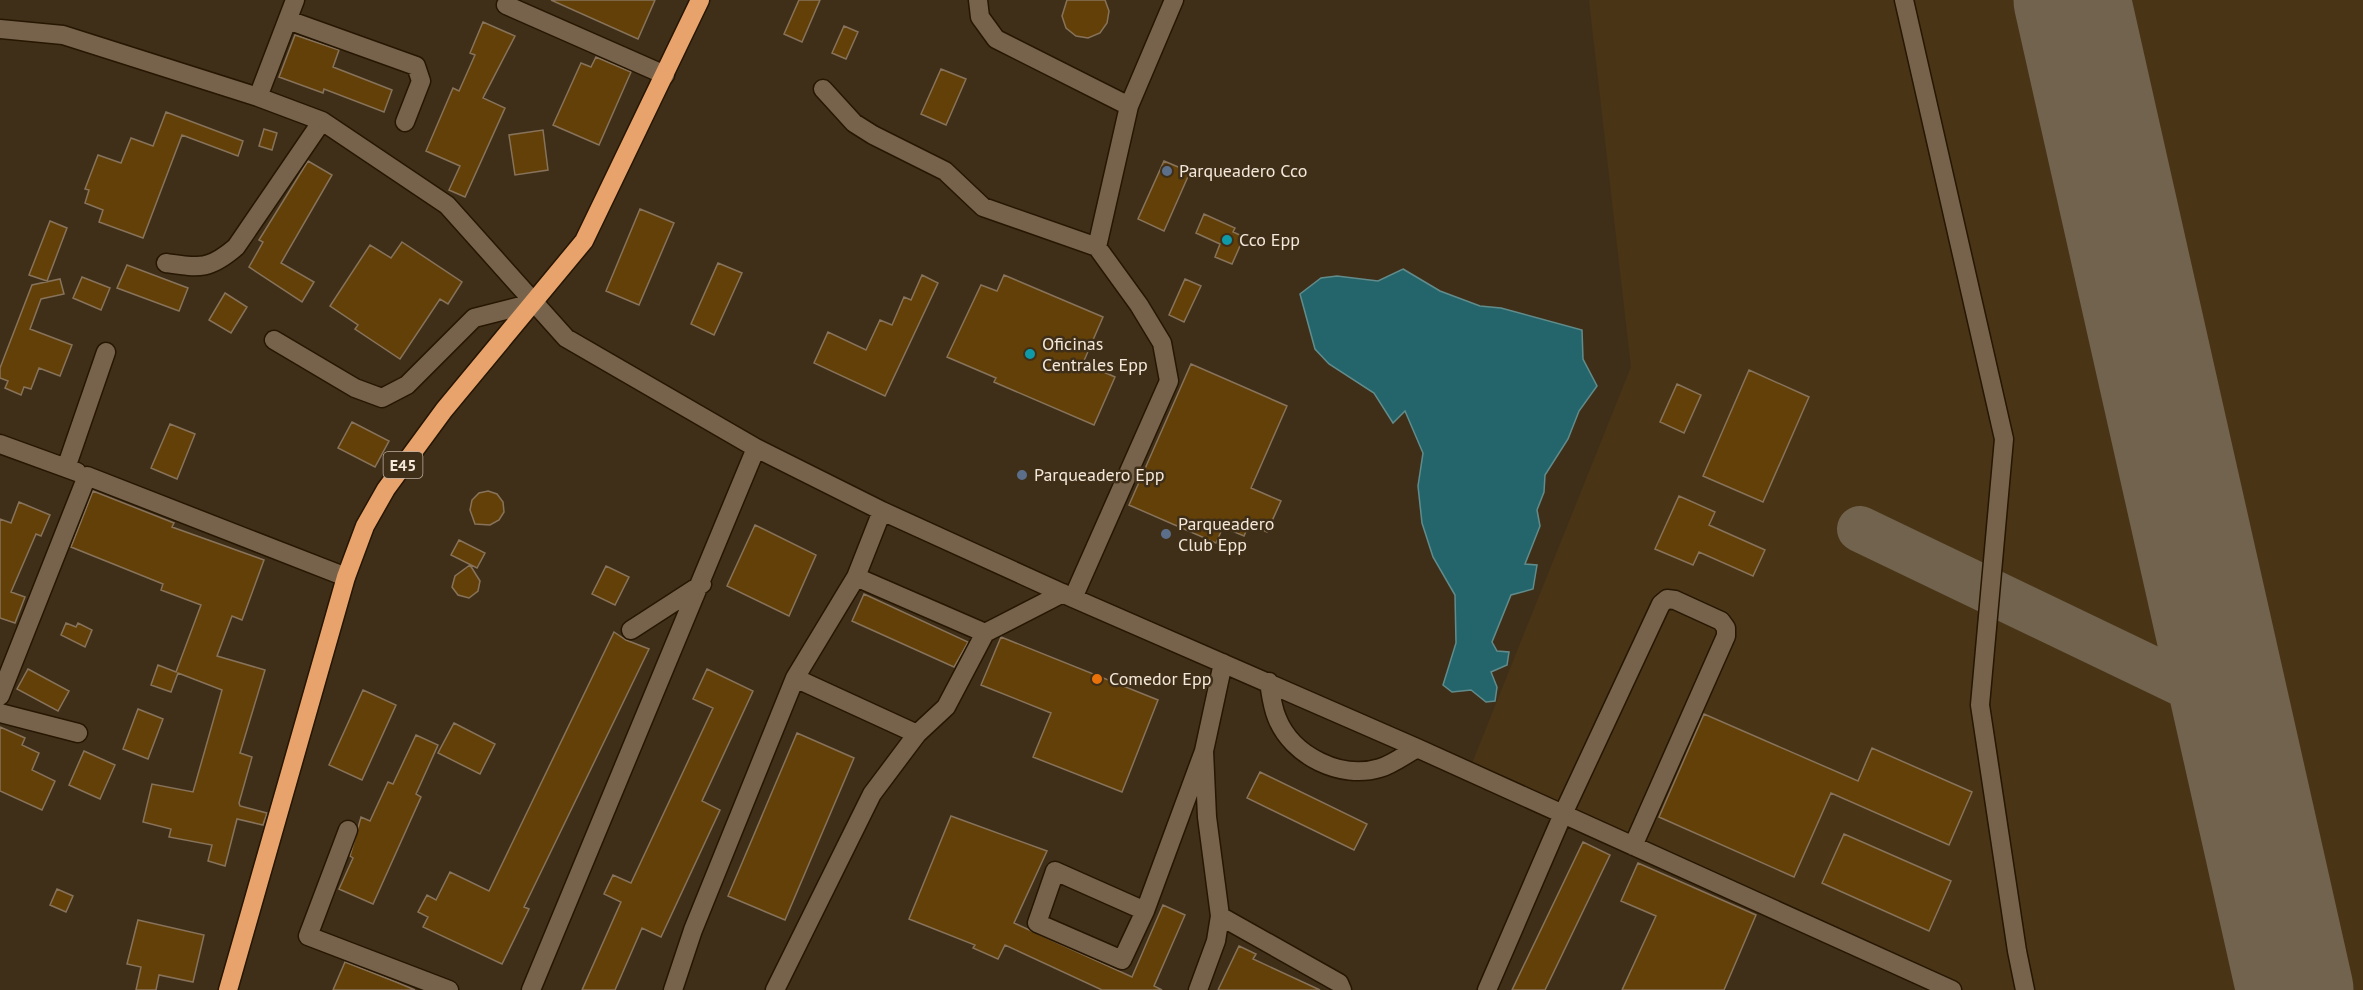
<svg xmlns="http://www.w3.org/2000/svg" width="2363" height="990" viewBox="0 0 2363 990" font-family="'PT Sans',sans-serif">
	<rect width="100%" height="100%" fill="#402f18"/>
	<path fill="#493416" d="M 1589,0 L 2363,0 L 2363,990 L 1963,990 L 1467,776 L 1631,367 Z"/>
	<path fill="#24656b" stroke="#628c8c" stroke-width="1.5" d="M 1403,269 L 1440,291 L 1480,306 L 1501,308 L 1582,330 L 1583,359 L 1597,386 L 1579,411 L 1568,439 L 1545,475 L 1544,492 L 1537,510 L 1540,526 L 1525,564 L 1537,565 L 1533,589 L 1511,595 L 1492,642 L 1497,651 L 1509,652 L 1507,665 L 1491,672 L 1497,687 L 1495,701 L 1486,702 L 1471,690 L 1452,692 L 1443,685 L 1456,643 L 1455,595 L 1433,557 L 1422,523 L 1418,486 L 1423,453 L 1405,411 L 1393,423 L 1374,393 L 1329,364 L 1315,349 L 1300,294 L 1321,278 L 1337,276 L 1378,281 Z"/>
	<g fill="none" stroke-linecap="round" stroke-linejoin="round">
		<path stroke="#72634e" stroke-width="46" d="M 1860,529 L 2231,707"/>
		<path stroke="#72634e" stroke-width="117" d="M 2072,0 L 2295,990"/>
	</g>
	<path fill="#634007" stroke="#87735b" stroke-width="1.5" d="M 551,0 L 655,0 L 638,39 Z
		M 799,0 L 820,0 L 802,42 L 784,34 Z
		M 1067,0 L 1105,0 L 1109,11 L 1107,23 L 1100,33 L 1088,38 L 1076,36 L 1066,28 L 1062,16 Z
		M 483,22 L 515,36 L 483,98 L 505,108 L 465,197 L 449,190 L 460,166 L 426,151 L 453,88 L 459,91 L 475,55 L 470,53 Z
		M 844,26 L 858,32 L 846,59 L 832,53 Z
		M 295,35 L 339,50 L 333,67 L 392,90 L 384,112 L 324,89 L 323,93 L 279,77 Z
		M 596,57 L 631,72 L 599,145 L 553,125 L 581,63 L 591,67 Z
		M 941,69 L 966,79 L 946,125 L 921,114 Z
		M 166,112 L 243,141 L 238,156 L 182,135 L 143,238 L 99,222 L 103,210 L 85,203 L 89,190 L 85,189 L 98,155 L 121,163 L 131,138 L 153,146 Z
		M 264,129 L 277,133 L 272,150 L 259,146 Z
		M 543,130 L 548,170 L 515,175 L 509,135 Z
		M 308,161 L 332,175 L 281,263 L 314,282 L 302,302 L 249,267 L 263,242 L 259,240 Z
		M 1164,161 L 1190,172 L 1164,231 L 1138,219 Z
		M 640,209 L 674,223 L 639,305 L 606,291 Z
		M 1204,214 L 1235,228 L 1233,232 L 1244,237 L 1232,264 L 1215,257 L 1220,244 L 1196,233 Z
		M 50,221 L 67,228 L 47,281 L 29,275 Z
		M 402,242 L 462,282 L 448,304 L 440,299 L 400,359 L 355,329 L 358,325 L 330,306 L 370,245 L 391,258 Z
		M 718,263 L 742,273 L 714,335 L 691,324 Z
		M 127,265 L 188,288 L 179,311 L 117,288 Z
		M 922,275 L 938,283 L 885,396 L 814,363 L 828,332 L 866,350 L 880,320 L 892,325 L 904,297 L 911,300 Z
		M 1004,275 L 1103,317 L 1083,363 L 1115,377 L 1094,425 L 994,382 L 996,378 L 947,357 L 981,285 L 997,291 Z
		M 82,277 L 110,288 L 101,310 L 73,298 Z
		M 60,279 L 64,294 L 41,299 L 30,329 L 72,345 L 60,376 L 39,368 L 31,389 L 24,387 L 21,395 L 5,388 L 8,381 L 0,378 L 0,368 L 32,285 Z
		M 1185,279 L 1201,286 L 1184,322 L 1169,315 Z
		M 225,293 L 247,307 L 231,333 L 209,320 Z
		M 1191,364 L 1287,406 L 1251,488 L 1281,501 L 1267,532 L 1249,524 L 1244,536 L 1223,527 L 1216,543 L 1129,505 Z
		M 1749,370 L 1809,397 L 1763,502 L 1703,476 Z
		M 1677,384 L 1701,395 L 1684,433 L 1660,422 Z
		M 352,422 L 389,441 L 375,467 L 338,448 Z
		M 170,424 L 195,434 L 177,479 L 151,468 Z
		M 93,491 L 174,523 L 172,527 L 264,560 L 242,620 L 232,616 L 217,656 L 265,670 L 240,753 L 252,757 L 239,803 L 240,806 L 267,813 L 263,825 L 237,819 L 225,866 L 208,861 L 212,845 L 169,837 L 171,829 L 143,822 L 152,784 L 193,792 L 222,690 L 178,673 L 171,692 L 151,685 L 158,665 L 176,672 L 201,605 L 161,590 L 163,584 L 71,547 Z
		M 488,491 L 497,494 L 503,502 L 504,512 L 499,520 L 490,525 L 475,524 L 470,510 L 472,500 L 479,493 Z
		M 1679,496 L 1715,512 L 1709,525 L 1765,550 L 1753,576 L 1699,552 L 1693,565 L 1655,549 Z
		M 19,502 L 50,515 L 41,536 L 36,534 L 11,592 L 25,597 L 15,623 L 0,618 L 0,519 L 11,523 Z
		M 755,525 L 816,555 L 789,616 L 727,586 Z
		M 459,540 L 485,553 L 477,568 L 451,555 Z
		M 470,565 L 480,581 L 478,591 L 469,598 L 458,595 L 452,587 L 455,576 Z
		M 606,566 L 629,577 L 615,605 L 592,594 Z
		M 864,594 L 968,642 L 954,667 L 852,621 Z
		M 66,623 L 76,627 L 78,623 L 92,630 L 85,647 L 61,635 Z
		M 614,632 L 626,640 L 649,649 L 524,907 L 529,909 L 502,964 L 423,927 L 428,917 L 418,912 L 427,895 L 436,900 L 450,872 L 489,891 Z
		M 1001,637 L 1158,700 L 1122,792 L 1033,757 L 1051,713 L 981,685 Z
		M 28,669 L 69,691 L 58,711 L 17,689 Z
		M 707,669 L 753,691 L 702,801 L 720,810 L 661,937 L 642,928 L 615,990 L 582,990 L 621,902 L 604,894 L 613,875 L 631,883 L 713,708 L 693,699 Z
		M 363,690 L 396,705 L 362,780 L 329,765 Z
		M 138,709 L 163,719 L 148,759 L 123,749 Z
		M 1704,714 L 1858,781 L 1872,748 L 1972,792 L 1949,845 L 1831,793 L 1794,877 L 1659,817 Z
		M 454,723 L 495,744 L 480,774 L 438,753 Z
		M 0,727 L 25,738 L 22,745 L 39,753 L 32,770 L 55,781 L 42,810 L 0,791 Z
		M 797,733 L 854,758 L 785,920 L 728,896 Z
		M 416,735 L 438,745 L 416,794 L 421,797 L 373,904 L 339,889 L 353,858 L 350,856 L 361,817 L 370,821 L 388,782 L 393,784 Z
		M 84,751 L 115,765 L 100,799 L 69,785 Z
		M 1260,772 L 1367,824 L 1354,850 L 1247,798 Z
		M 951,816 L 1047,851 L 1014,923 L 1132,977 L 1163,905 L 1185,915 L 1154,986 L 1162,990 L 1102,990 L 1005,945 L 998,959 L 973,948 L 975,945 L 909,919 Z
		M 1844,834 L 1951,881 L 1929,931 L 1822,883 Z
		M 1583,842 L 1610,855 L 1545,990 L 1512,990 Z
		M 1638,863 L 1756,915 L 1724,990 L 1622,990 L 1656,916 L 1621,901 Z
		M 57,889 L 73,896 L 66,912 L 50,905 Z
		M 138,920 L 204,935 L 193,982 L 159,975 L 156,990 L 136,990 L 141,967 L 127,964 Z
		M 1239,946 L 1256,954 L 1253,959 L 1320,990 L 1218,990 Z
		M 345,962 L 396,982 L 415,990 L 333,990 Z"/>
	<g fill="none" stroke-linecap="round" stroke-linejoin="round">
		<defs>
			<path id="minor" d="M 978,0 L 980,17 L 996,39 L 1129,106
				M 1904,0 L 2004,439 L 1980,705 L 2017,951 L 2025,990
				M 506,5 L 665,75
				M 288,20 L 416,66 L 421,81 L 405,122
				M 0,29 L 63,35 L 258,97 L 322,121 L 447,205 L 566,338 L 756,448 L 882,511 L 1073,598 L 1417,748 L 1952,990
				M 823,89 L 854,123 L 873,135 L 945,171 L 983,207 L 1097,247
				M 258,97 L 295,0
				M 166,263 C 200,268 209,270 236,247 L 322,121
				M 274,340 L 355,388 L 382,398 L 407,385 L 474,318 L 533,303
				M 0,444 L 77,472
				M 66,468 L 106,352
				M 856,577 L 985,633
				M 1073,598 L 1169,381 L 1162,343 L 1139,305 L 1097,247 L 1129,106 L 1174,0
				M 631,630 L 702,584
				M 795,678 L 917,734
				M 1269,682 C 1271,695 1272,706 1277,718 C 1292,756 1341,780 1380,768 C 1393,764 1406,754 1417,748
				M 0,696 L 87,476 L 346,577
				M 0,713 L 78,733
				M 348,830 L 308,936 L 449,990
				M 1145,911 L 1055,871 L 1037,923 L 1122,960 L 1145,911 L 1204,751
				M 1220,916 L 1339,983 L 1342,990
				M 531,990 L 756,448
				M 673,990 L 693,930 L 795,678 L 856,577 L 882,511
				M 775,990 L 872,794 L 917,734 L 946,707 L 985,633 L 1063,593
				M 1198,990 L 1216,941 L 1220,916 L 1207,817 L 1204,751 L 1223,663
				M 1487,990 L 1563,814 L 1661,604 L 1667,599 L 1675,600 L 1721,621 L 1726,628 L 1726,636 L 1633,846"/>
			<path id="highway" d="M 228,990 L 346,577 L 365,526 L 386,489 L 444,410 L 584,241 L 700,0"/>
		</defs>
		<use href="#minor" stroke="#261602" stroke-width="21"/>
		<use href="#highway" stroke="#261602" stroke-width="21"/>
		<use href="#minor" stroke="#77634b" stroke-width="18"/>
		<use href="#highway" stroke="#e8a36c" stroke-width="18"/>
	</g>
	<g fill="#5c6f8a" stroke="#402f18" stroke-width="2">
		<circle cx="1167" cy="171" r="6"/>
		<circle cx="1022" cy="475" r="6"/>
		<circle cx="1166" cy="534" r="6"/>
	</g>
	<g fill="#0f9aa8" stroke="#402f18" stroke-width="2">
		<circle cx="1227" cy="240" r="6"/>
		<circle cx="1030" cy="354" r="6"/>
	</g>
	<circle fill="#e8710a" stroke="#402f18" stroke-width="2" cx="1097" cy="679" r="6"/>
	<g text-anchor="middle" stroke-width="5" stroke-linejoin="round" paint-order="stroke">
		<rect fill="#402f18" stroke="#bdb0a0" stroke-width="1.5" x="383.5" y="452" width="39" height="26" rx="4.5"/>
		<g font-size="16" font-weight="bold" fill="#f3e8da">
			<text x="403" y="471">E45</text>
		</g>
		<g font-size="18" fill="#f3e8da" stroke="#402f18" text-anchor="start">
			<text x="1179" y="177">Parqueadero Cco</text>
			<text x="1239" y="246">Cco Epp</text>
			<text x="1042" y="350">Oficinas<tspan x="1042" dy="21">Centrales Epp</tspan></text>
			<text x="1034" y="481">Parqueadero Epp</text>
			<text x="1178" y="530">Parqueadero<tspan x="1178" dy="21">Club Epp</tspan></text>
			<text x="1109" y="685">Comedor Epp</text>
		</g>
	</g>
</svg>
